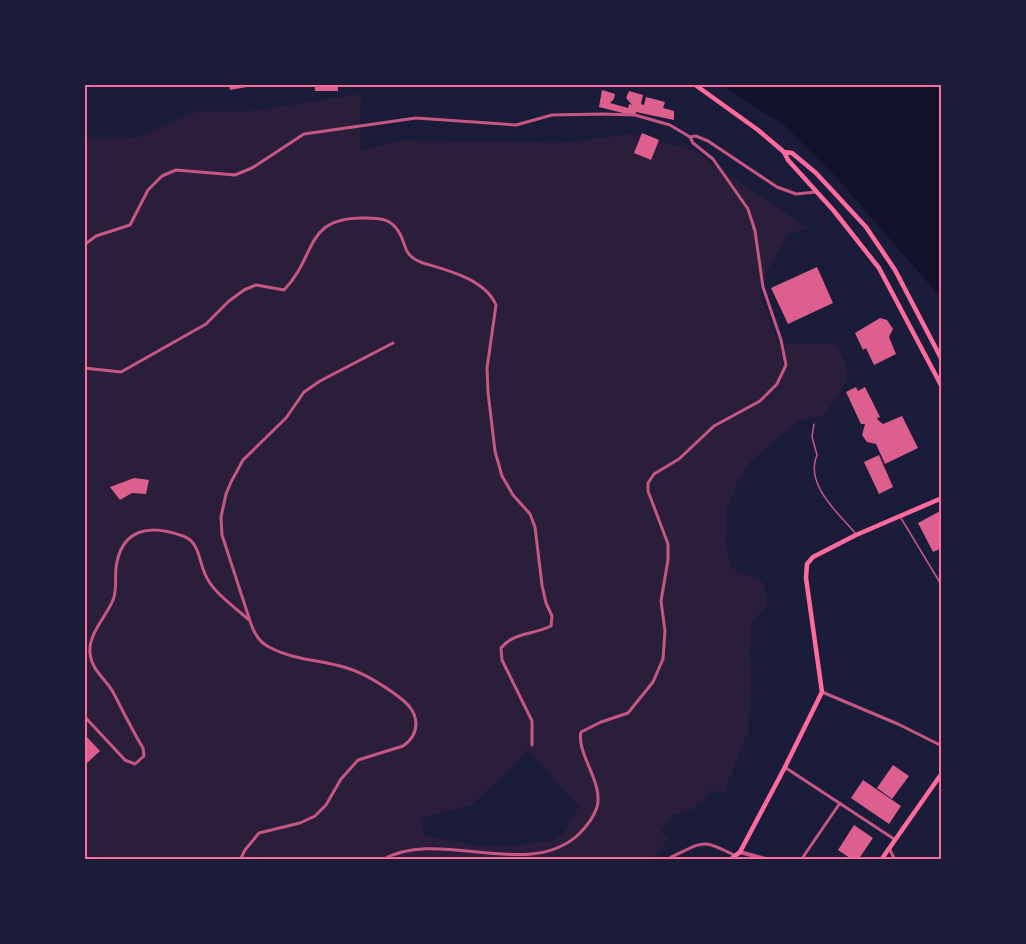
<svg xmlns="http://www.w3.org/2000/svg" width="1026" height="944" viewBox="0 0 1026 944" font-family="'Archivo Narrow',sans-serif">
	<rect width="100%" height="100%" fill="#1b1b3a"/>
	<path fill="#2a1e3b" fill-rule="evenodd" d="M 361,94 L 360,151 L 401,140 L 562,143 L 632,134 L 691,149 L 808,228 L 787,234 L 759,288 L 769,321 L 779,344 L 834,343 C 858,376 844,388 823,416 L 798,421 L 749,463 L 737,483 L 727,508 L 725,540 L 732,568 L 763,582 L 767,605 L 752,622 L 749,652 L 751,680 L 748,731 L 723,794 L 711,790 L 703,804 L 700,803 L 693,809 L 673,815 L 661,831 L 668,839 L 653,860 L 84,860 L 84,139 L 133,139 L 195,112 L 253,111 ZM 527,750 L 579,806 L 564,833 L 551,841 L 509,846 L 478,846 L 424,835 L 420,819 L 471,805 L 511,769 Z"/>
	<path fill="#12122b" d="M 723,84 L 942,84 L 942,299 L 836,177 L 784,125 L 725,88 Z"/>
	<path fill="#dd5f8e" d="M 229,84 L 247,84 L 247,87 L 230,90 Z
		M 315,84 L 338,84 L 338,91 L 315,91 Z
		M 602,90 L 615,94 L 614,99 L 610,103 L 628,108 L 629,104 L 632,105 L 626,98 L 629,91 L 643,95 L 641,104 L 644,105 L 646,97 L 665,102 L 663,108 L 674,111 L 674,120 L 636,112 L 635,116 L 599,107 Z
		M 642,133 L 659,140 L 651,160 L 634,153 Z
		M 817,267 L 833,303 L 788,324 L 771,288 Z
		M 880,318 L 887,320 L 893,329 L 889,337 L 896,354 L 874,365 L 866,348 L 863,350 L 855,333 Z
		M 856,387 L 858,391 L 865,387 L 880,417 L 877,418 L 878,420 L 883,424 L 902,416 L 918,448 L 885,464 L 876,444 L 867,442 L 862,435 L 865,424 L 861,424 L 846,392 Z
		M 879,455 L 893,487 L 879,494 L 864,462 Z
		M 134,478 L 149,480 L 146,494 L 132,493 L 120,500 L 110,487 Z
		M 942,510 L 942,548 L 933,552 L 918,523 Z
		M 84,734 L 100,751 L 87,763 L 84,760 Z
		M 893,765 L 909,776 L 892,799 L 877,788 Z
		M 863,780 L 901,806 L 889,824 L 851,798 Z
		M 854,825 L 873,838 L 858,860 L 853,860 L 838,850 Z"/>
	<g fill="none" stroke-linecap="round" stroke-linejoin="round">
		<path stroke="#c65784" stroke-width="1.5" d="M 814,424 L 812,437 L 817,455 C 804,484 839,514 856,534
			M 901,518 L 942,586"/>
		<path stroke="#c65784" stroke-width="3" d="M 84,245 L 96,236 L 130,225 L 148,190 L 162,176 L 176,170 L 235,175 L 252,168 L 304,134 L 416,118 L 516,125 L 552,115 L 602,114 L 635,115 L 670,125 L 690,137
			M 84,368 L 121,372 L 206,324 L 229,301 L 244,290 L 256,285 L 284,290 C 318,255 303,216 367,218 C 379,219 388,218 396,228 C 408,242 400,255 423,263 C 447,270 485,279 496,305 L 487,368 L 488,392 L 495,451 L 502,476 L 513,495 L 530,514 L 535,527 L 542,585 L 546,603 L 552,616 L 551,626 C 533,635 514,632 501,648 L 502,660 L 532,721 L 532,745
			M 822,692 L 898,724 L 942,746
			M 84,716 L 125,760 L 135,764 L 144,756 L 143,748 C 132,730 123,711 113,692 C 106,679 91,670 90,653 C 88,634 106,617 113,600 C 117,591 115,578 116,568 C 121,528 150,524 183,536 C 199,541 199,561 205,574 C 212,592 235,607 249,620
			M 786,768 L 894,839
			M 889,848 L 895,860
			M 671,857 C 704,842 701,838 734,855
			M 240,860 L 245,850 L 259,833 L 300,823 L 315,816 L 326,805 L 341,779 L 358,760 L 403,746 C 412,740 416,733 416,723 C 415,711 408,704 399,697 C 383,685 366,674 347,668 C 321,660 294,660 271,648 C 260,643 255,635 251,624 L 222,535 L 221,517 L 226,494 L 231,482 L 243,460 L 286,418 L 304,392 L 320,381 L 393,343
			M 382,860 C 440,827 528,882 579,834 C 586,827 594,817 597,807 C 604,783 576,753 581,732 L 601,722 L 628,713 L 653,682 L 663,659 L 665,631 L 661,601 L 668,560 L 668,544 L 648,491 L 648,483 L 654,474 L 679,459 L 714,426 L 760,401 L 777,384 L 786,365 L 781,340 L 763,287 L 755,231 L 748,209 L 713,159 L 693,143 L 690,137 L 696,136 L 708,141 L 777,187 L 796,194 L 816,192
			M 801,860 L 840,803"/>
		<path stroke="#c65784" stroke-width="4" d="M 740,852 L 769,860"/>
		<path stroke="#ff6b9d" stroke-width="4.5" d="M 730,860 L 740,852 L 785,767 L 822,692 L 806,578 L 807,564 L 813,557 L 856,535 L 942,498
			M 881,860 L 942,773"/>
		<path stroke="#ff6b9d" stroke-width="4.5" d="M 694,84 L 758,130 L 784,152 L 792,153 L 816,173 L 866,227 L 895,270 L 942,360
			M 784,152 L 788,160 L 834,211 L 879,268 L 942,387"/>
	</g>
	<rect width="1026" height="944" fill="none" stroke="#1b1b3a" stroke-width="171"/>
	<rect x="86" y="86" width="854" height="772" fill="none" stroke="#ff6b9d" stroke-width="2"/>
</svg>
